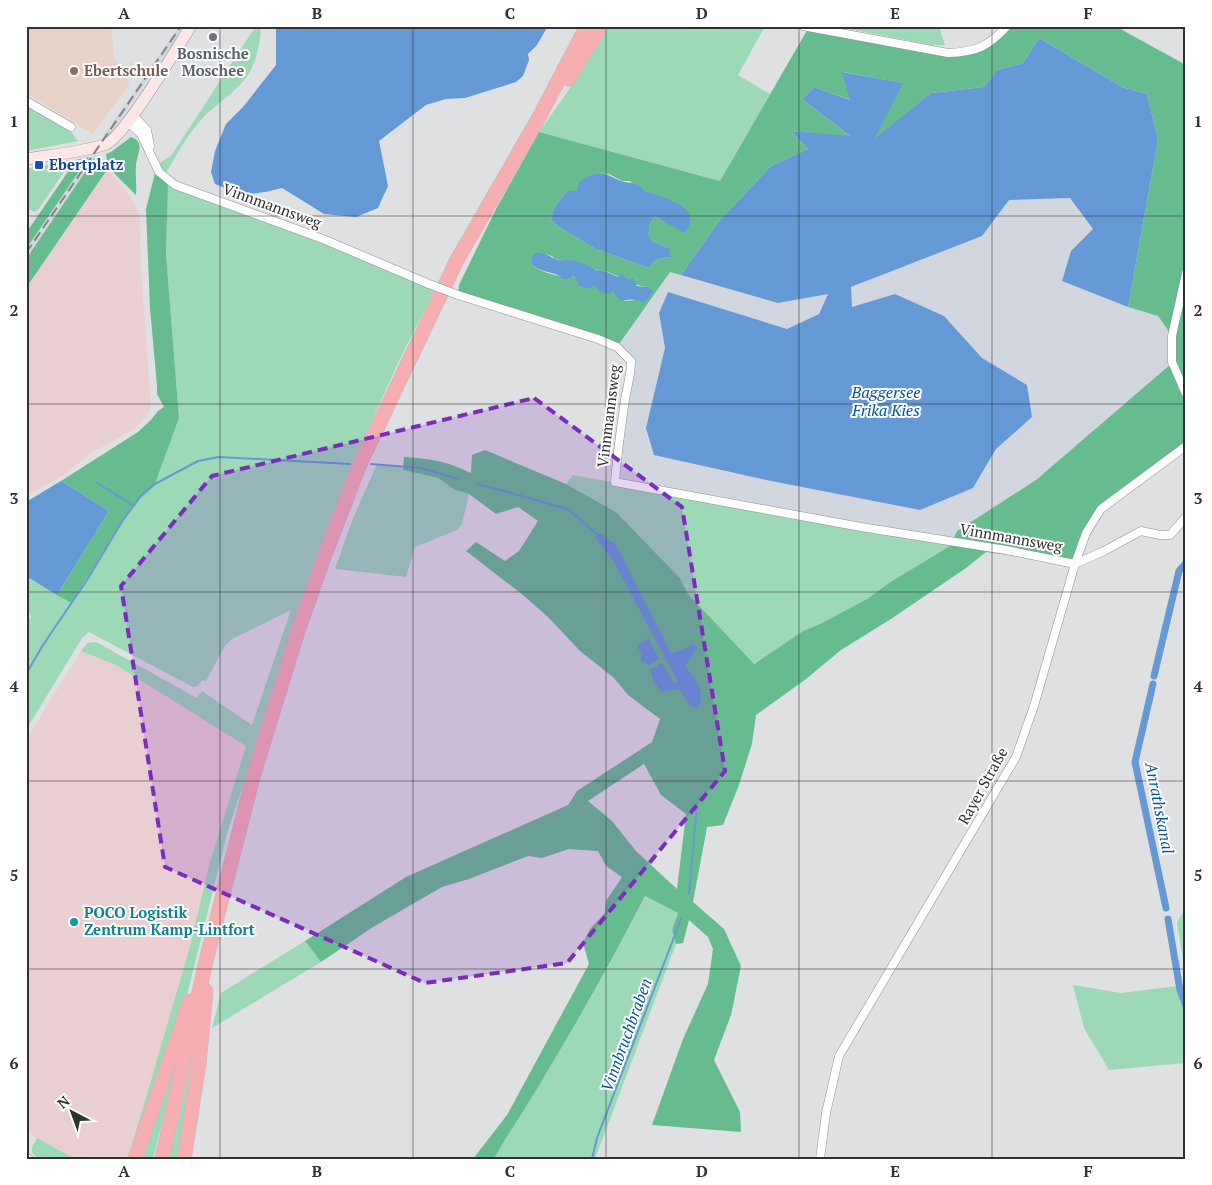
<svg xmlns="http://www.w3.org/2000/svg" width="1212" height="1185" viewBox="0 0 1212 1185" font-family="'PT Serif',serif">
	<rect width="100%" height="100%" fill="#dfe0e1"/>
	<path fill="#e9cfd1" d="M 107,170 L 128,193 L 140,214 L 141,270 L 151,406 L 148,415 L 133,430 L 91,453 L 65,474 L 26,496 L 26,288 Z
		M 81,651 L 116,665 L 246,746 L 209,865 L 191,943 L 128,1159 L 75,1159 L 26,1132 L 26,740 Z"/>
	<path fill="#d2d6de" d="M 179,26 L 184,26 L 26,258 L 26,249 Z
		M 1070,198 L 1093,229 L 1071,251 L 1062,281 L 1128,307 L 1158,316 L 1172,336 L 1172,362 L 1036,480 L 957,531 L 950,546 L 950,541 L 615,482 L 631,361 L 617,347 L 670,271 L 778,303 L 828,294 L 819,314 L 787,329 L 668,293 L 659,313 L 683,462 L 766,480 L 920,510 L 973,488 L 996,449 L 1032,417 L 1027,386 L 982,358 L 944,316 L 895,294 L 852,307 L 849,288 L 982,236 L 1009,200 Z"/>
	<path fill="#e8d1c7" d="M 29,26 L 111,26 L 114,58 L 130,83 L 93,134 L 26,93 L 26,30 Z"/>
	<path fill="#9dd8b7" d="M 256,26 L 260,26 C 262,34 259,42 258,49 C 250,89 223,95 199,122 C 185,138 176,157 165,174 L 158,164 L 171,156 Z
		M 609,26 L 765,26 L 738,75 L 770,94 L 720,181 L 539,132 L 566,94 Z
		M 834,26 L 939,26 L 945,45 L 932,45 Z
		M 26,104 L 72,133 L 78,141 L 26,151 Z
		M 72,160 L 38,210 L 35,212 L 26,208 L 26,169 Z
		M 168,185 L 330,246 L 434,291 L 397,365 L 375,414 L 353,470 L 255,748 L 227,834 L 188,991 L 132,1159 L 128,1159 L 191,943 L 209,865 L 246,746 L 116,665 L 81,651 L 87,643 L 96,642 L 197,698 L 202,691 L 252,725 L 291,610 L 232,639 L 225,646 L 206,681 L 202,680 L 198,686 L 193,687 L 89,632 L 82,638 L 26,730 L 26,626 L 31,616 L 26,609 L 26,576 L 71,603 L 133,505 L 155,484 L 179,418 L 166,254 Z
		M 377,464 L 402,466 L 403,470 L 438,478 L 455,490 L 469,494 L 462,524 L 457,530 L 415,547 L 406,577 L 335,569 L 352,521 Z
		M 573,475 L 861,527 L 950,541 L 950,546 L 892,581 L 867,599 L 820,624 L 803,631 L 753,664 L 688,594 L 680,578 L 616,512 L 566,484 Z
		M 645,896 L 678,913 L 672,930 L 676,944 L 595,1159 L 494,1159 C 503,1142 514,1126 524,1110 C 567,1040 609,969 645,896 Z
		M 1186,908 L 1186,978 L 1177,922 Z
		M 305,941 L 321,962 L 212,1028 L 221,993 Z
		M 1073,985 L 1121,993 L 1186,985 L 1186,1063 L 1109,1070 L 1084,1028 Z
		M 183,1040 L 153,1159 L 141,1159 Z
		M 195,1048 L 179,1159 L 169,1159 Z
		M 37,1138 L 75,1159 C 65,1159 29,1163 32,1149 C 32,1145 36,1141 37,1138 Z"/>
	<path fill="#66bc8f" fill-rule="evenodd" d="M 1007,26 L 1115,26 L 1186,65 L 1186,446 L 1101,509 L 1075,564 L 986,552 L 966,568 L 891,619 L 841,650 L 806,679 L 756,715 L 752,744 L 739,785 L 723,825 L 707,827 L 693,902 L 724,929 L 741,966 L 731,1015 L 714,1060 L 740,1112 L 741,1132 L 652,1125 L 683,1039 L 708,984 L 713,949 L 708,937 L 689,920 L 683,943 L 676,944 L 672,930 L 678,913 L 645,896 C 608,969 567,1040 524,1110 C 514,1126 503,1142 494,1159 L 473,1159 L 507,1115 L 589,964 L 583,943 L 590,929 L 605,913 L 606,901 L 622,877 L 606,866 L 598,851 L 569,849 L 542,858 L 528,856 L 469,879 L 442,887 L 373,927 L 321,962 L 305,941 L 406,877 L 568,805 L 577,791 L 652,742 L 660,719 L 628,695 L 614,678 L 580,651 L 548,617 L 523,595 L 466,551 L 476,542 L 505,561 L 519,551 L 538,521 L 518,507 L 496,514 L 469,494 L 455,490 L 438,478 L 403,470 L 404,457 C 428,458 449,462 471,473 L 472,455 L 485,450 L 566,484 L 616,512 L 680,578 L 688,594 L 754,664 L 803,631 L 820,624 L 867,599 L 892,581 L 950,546 L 957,531 L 1036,480 L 1172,363 L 1172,336 L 1158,316 L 1128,307 L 1158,140 L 1147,94 L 1122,87 L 1039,38 L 1023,63 L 997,70 L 984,87 L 931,93 L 874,139 L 902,83 L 843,72 L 851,100 L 814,87 L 802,99 L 851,137 L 791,131 L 808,149 L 771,166 L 720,220 L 681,275 L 670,272 L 617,347 L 458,295 L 459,285 L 496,209 L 539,132 L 720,181 L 809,27 L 968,53 ZM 597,173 L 609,174 L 622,181 L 630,181 L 643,191 L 675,202 L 666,222 L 655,216 L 650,223 L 647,235 L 653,242 L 669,248 L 669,257 C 659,258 655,259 649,268 L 596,249 L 562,229 L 551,220 C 553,207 559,200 568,191 L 577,191 L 588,176 ZM 541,253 L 552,256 L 555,259 C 571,263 584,263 599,271 L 602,270 C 618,275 631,285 647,287 L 650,295 L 644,301 L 636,300 L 625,301 L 613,291 L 572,276 L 568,279 C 557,274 539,274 531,263 L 532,259 ZM 644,764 L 661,795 L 686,814 L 677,889 L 636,851 L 612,821 L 588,801 Z
		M 131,137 C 146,142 137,154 136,165 C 135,175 137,185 136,195 C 125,183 107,171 106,154 L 111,152 Z
		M 96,156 L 107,170 L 26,288 L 26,259 Z
		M 89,157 L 26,249 L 26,233 L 76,160 Z
		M 155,173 L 168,185 L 166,254 L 179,418 L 155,484 L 133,505 L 71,603 L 57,595 L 109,511 L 61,481 L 138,432 L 151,420 L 158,411 L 164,407 L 157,394 L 157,386 L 150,308 L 146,209 Z"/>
	<path fill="#6499d6" d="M 276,26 L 548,26 L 537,45 L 528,54 L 529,60 L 523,76 L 516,82 L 465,98 L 446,99 L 426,105 L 379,141 L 388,186 L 378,208 L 356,217 L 324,214 L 282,188 C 251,196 244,196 215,184 L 211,172 L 215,151 L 226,124 L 243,107 L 276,65 Z
		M 1039,38 L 1122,87 L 1147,94 L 1158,140 L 1128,307 L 1062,281 L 1071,251 L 1093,229 L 1070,198 L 1009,200 L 982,236 L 851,287 L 852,307 L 895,294 L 944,316 L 982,358 L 1027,385 L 1032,417 L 996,449 L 973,488 L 920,510 L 766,480 L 654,455 L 646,428 L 665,348 L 659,313 L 668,292 L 787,329 L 819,314 L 828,294 L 778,303 L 681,275 L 720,220 L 771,166 L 808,149 L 791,131 L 850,136 L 802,99 L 814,87 L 850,100 L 842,72 L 903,83 L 875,138 L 931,93 L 984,87 L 997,70 L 1023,63 Z
		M 597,173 C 611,174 610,177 621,181 C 630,184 638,181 644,191 C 662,197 707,207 684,233 L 655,216 L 650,223 L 648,235 L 653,242 L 669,248 L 670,257 C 659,258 655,259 649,268 L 596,249 L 562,229 L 551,220 C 553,207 559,200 568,191 L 577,191 L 579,182 L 588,176 Z
		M 536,253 C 544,252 549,256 555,259 C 559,261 563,260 567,260 C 577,260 590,266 598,271 L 602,270 L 618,277 L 622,275 L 629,280 L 633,278 L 637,286 L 647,287 L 653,291 L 644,303 C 641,302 639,300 636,300 C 625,297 622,307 613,291 L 610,294 L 598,291 L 595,285 L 589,289 L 578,285 L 575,277 L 573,276 L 568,279 L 563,279 C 555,270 539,274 531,263 L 532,256 Z
		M 61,481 L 109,511 L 57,595 L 26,576 L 26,502 Z
		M 600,533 L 616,545 L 671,653 L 682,650 L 693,644 L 698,647 L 685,666 C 696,680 706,690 698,708 L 690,706 L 679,689 L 661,692 L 653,680 L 650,670 L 662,663 L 674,683 L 678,682 L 614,562 L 595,538 Z
		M 648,638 L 659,659 L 649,665 L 641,661 L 641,653 L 637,646 Z"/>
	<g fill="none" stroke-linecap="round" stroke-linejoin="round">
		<path stroke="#6499d6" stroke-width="2" d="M 371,464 L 420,468 L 459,479
			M 97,483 L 133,505
			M 478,484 L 568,509 L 598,535
			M 26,674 L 43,645 L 87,580 L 123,520 L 141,496 L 155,484 L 198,461 L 219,457 L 350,464
			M 689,894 L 697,804
			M 592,1159 L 597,1138 L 681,919"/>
		<path stroke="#6499d6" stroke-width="7" d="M 1154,676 L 1179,571 L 1186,563
			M 1153,684 L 1135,762 L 1166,908
			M 1168,919 L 1180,990 L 1186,1006"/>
		<defs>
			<path id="street" d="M 803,26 L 948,53 C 976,52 988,47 1007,26
				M 26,101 L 71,127
				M 133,115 L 147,130 L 150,146
				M 128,122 L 141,134 L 159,172 L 175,185 L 323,239 L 429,284
				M 1186,273 L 1172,336 L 1172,362 L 1186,394
				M 458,295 L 598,339 L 617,347 L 631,361 C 631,375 627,387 625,400 C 621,427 617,455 615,482 L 861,527 L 1006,550 L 1075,564
				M 1075,564 L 1104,551 L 1141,531 L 1160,535 L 1170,535 L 1186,517
				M 26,1157 L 29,1159
				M 820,1159 L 826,1113 L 839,1056 L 1016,757 L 1034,706 L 1075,564 L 1086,533 L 1101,509 L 1186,446"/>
			<path id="secondary" d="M 26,159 C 49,155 85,152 106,144 C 125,136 176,49 191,26"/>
			<path id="highway" d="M 568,79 L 601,26
				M 135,1159 L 190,1001
				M 162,1159 L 206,961 L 253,777 L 297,634 L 324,557 L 360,464 L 457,260 L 538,119 L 587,26
				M 184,1159 L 199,1063 L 206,991"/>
		</defs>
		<use href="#street" stroke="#929294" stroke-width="9"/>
		<use href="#secondary" stroke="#929294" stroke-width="12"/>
		<use href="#highway" stroke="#bdbdbd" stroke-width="15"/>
		<use href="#street" stroke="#fff" stroke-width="8"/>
		<use href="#secondary" stroke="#fce7e8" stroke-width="11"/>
		<use href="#highway" stroke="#f6aeb1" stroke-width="14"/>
		<path stroke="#828384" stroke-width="2" stroke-dasharray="10 5" stroke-linecap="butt" d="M 26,253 L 181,26"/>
		<defs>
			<path id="street-bridge" d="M 429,284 L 458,295"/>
		</defs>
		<use href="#street-bridge" stroke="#929294" stroke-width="9" stroke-linecap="butt"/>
		<use href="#street-bridge" stroke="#fff" stroke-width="8"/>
	</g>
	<path fill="#7b2cbf" fill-opacity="0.2" stroke="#7b2cbf" stroke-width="4" stroke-dasharray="10 6" stroke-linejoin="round" d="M 534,398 L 682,507 L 725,771 L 567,963 L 425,983 L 165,867 L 121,586 L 212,476 Z"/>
	<path fill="none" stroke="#313132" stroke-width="1" stroke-opacity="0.55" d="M 220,26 L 220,1159M 413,26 L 413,1159M 606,26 L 606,1159M 799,26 L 799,1159M 992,26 L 992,1159M 26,216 L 1186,216M 26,404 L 1186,404M 26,592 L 1186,592M 26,781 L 1186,781M 26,969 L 1186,969"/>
	<circle fill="#6b7280" stroke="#fff" stroke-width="2" cx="213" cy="37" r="5"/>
	<circle fill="#8d6e63" stroke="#fff" stroke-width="2" cx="74" cy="71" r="5"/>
	<rect fill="#1a4fb4" stroke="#fff" stroke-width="2" x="34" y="160" width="10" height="10" rx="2.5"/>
	<circle fill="#0f9aa8" stroke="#fff" stroke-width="2" cx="74" cy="922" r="5"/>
	<g text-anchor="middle" stroke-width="4" stroke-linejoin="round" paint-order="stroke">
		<g font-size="15" font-weight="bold" fill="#5b616d" stroke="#fff">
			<text x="213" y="59">Bosnische<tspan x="213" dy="17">Moschee</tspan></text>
		</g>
		<g font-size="15" font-weight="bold" fill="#785e54" stroke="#fff" text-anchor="start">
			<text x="84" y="76">Ebertschule</text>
		</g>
		<g font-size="15" font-weight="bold" fill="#164399" stroke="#fff" text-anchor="start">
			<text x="49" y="170">Ebertplatz</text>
		</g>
		<g font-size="15" fill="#313132" stroke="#fff">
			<text transform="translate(272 206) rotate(20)" y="5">Vinnmannsweg</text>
			<text transform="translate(609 416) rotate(-83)" y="5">Vinnmannsweg</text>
			<text transform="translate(1011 538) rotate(10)" y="5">Vinnmannsweg</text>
			<text transform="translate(983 786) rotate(-61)" y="5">Rayer Straße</text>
		</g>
		<g font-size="15" font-weight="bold" fill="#0d838f" stroke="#fff" text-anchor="start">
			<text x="84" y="918">POCO Logistik<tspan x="84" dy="17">Zentrum Kamp-Lintfort</tspan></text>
		</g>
		<g font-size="16" font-style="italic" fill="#00539c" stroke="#fff">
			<text x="886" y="398">Baggersee<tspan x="886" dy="18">Frika Kies</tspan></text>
			<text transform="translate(1160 808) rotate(79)" y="6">Anrathskanal</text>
			<text transform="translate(626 1035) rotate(-70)" y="6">Vinnbruchbraben</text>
		</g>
	</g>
	<rect width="1212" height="1185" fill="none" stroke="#ffffff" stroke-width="55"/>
	<g transform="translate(72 1112) rotate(319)" stroke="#ffffff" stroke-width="4" paint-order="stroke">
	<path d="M0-4L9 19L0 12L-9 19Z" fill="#313132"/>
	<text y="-8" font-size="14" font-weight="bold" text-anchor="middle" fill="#313132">N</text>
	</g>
	<rect x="28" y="28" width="1156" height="1130" fill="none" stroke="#313132" stroke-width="2"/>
	<g font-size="16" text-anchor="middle" font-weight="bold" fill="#313132">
		<text x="124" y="19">A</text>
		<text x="317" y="19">B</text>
		<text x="510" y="19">C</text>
		<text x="702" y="19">D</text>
		<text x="895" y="19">E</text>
		<text x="1088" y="19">F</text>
		<text x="14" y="127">1</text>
		<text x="1198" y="127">1</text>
		<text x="14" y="316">2</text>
		<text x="1198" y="316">2</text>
		<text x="14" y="504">3</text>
		<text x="1198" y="504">3</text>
		<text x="14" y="692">4</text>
		<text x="1198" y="692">4</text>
		<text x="14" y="881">5</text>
		<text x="1198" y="881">5</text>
		<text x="14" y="1069">6</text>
		<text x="1198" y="1069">6</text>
		<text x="124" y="1177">A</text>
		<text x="317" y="1177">B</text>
		<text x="510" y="1177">C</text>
		<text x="702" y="1177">D</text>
		<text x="895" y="1177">E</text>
		<text x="1088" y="1177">F</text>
	</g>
</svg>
